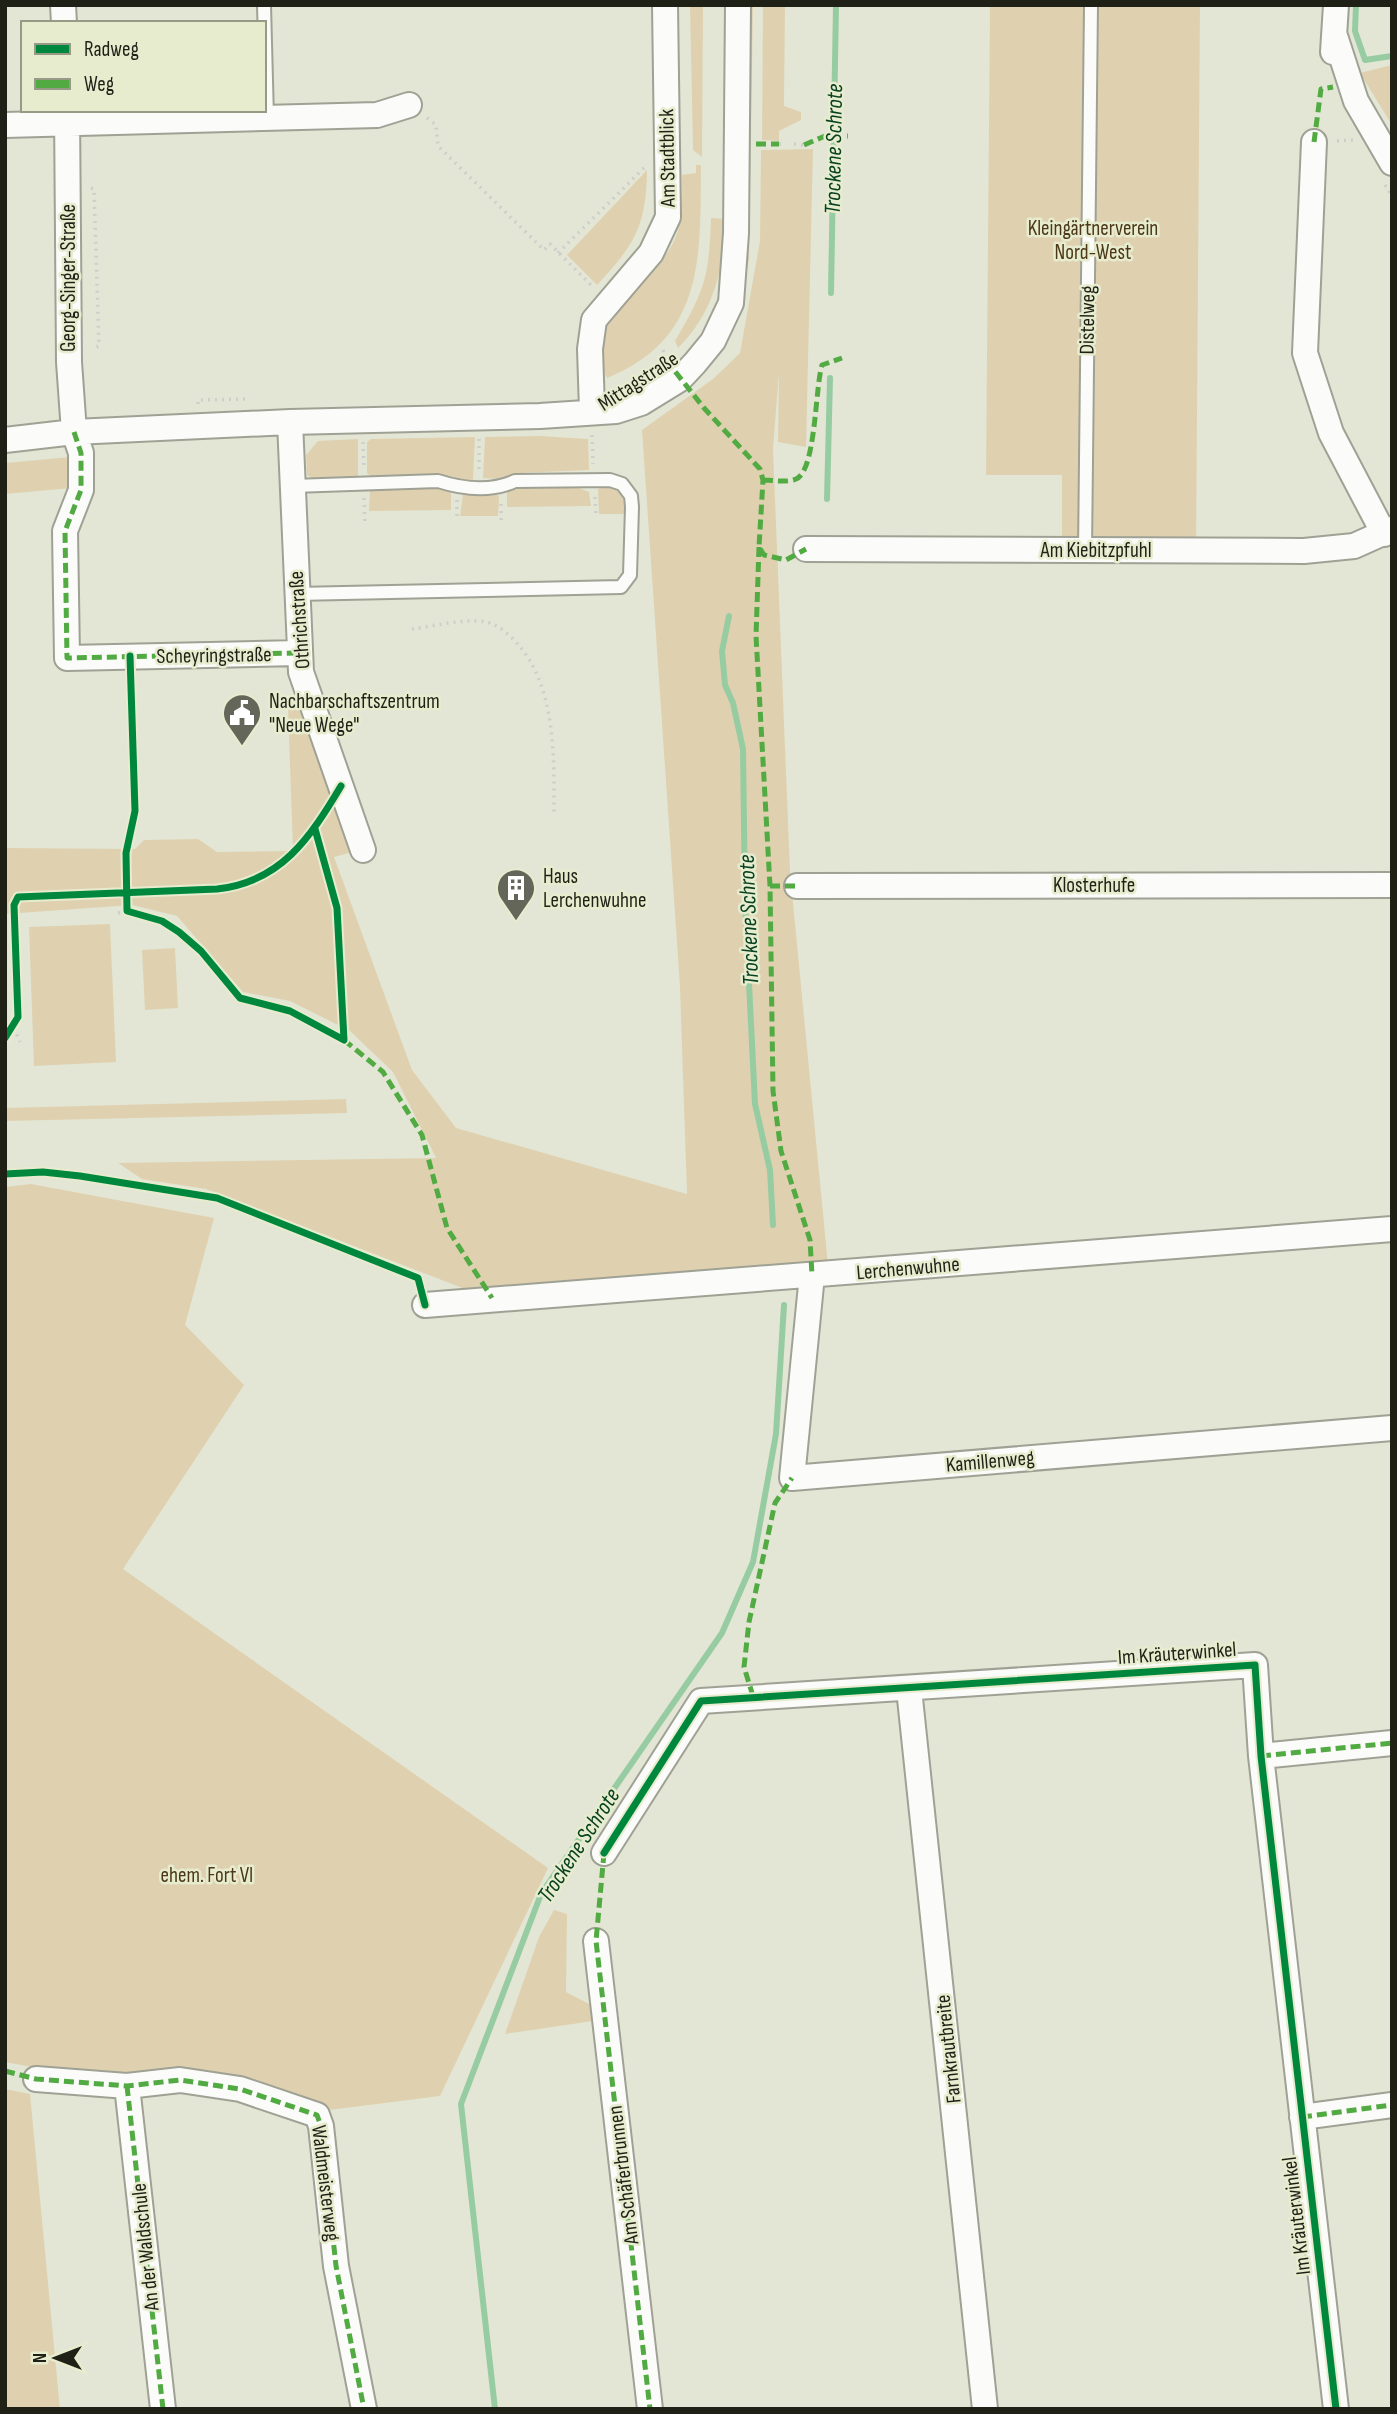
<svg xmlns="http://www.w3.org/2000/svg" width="1397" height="2414" viewBox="0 0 1397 2414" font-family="'Sofia Sans Condensed',sans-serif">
	<rect width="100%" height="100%" fill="#e3e6d5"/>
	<path fill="#dfd1b0" d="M 690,5 L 703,5 L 702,157 L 693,150 Z
		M 748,5 L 753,5 L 749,259 L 742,297 L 722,335 Z
		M 763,5 L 785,5 L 784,106 L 801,112 L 801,120 L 779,131 L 779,141 L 762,140 Z
		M 990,5 L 1200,5 L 1196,552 L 1062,551 L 1062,475 L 986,475 Z
		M 1392,65 L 1392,125 L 1360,73 Z
		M 813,149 L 806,447 L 778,442 L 779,372 L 773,449 L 790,872 L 828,1265 L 500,1293 L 465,1289 L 206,1189 L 142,1179 L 118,1163 L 436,1158 L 393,1072 L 350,1031 L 290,1001 L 243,992 L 177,916 L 132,905 L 5,914 L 5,848 L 135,849 L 144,840 L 198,839 L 217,852 L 293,851 L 288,707 L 304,710 L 352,852 L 334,857 L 412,1070 L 456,1128 L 687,1194 L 680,987 L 642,430 L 713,379 L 740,353 L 760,241 L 761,150 Z
		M 696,165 L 701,165 C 700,255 706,338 607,378 C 578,320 649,288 672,245 C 684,223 682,199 682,175 L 696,173 Z
		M 647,170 C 646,227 635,244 597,285 L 567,255 Z
		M 711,218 L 726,219 C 723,269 715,311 678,348 L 675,341 C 705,290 709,277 711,218 Z
		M 540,436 L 588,439 L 589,470 L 520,473 L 499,479 L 483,478 L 485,437 Z
		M 475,437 L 473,480 L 456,480 L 440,474 L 372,477 L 367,473 L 367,442 L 371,439 Z
		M 358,439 L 358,477 L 312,478 L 307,475 L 306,455 L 318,441 Z
		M 71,457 L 72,488 L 5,494 L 5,463 Z
		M 519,486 L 574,486 L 589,492 L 591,506 L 507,507 L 507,491 Z
		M 607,487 C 622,490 625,500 625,514 L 599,514 L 598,489 Z
		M 439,488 L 451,493 L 451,510 L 369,511 L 370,490 Z
		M 495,492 L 499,497 L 498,516 L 460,516 L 463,494 Z
		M 110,924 L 116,1062 L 34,1066 L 29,927 Z
		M 175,948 L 178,1008 L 145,1010 L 142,950 Z
		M 346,1099 L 347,1113 L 5,1121 L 5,1108 Z
		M 31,1184 L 214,1218 L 185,1325 L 244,1385 L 123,1569 L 548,1868 L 440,2096 L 321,2111 L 174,2075 L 32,2067 L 5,2062 L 5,1187 Z
		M 554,1910 L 567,1914 L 566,1992 L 593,2006 L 593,2021 L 505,2034 L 539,1937 Z
		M 5,2089 L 30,2094 L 60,2409 L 5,2409 Z"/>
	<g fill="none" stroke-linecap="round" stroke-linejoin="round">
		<path stroke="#97cca2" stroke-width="6" d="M 1356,5 L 1355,31 L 1365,60 L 1392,56
			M 831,293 L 836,5
			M 827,499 L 830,378
			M 729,616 L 722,651 L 725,685 L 733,703 L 743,749 L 745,903 L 755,1104 L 770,1170 L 773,1225
			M 495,2409 L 461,2104 L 541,1894 L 722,1633 L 753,1562 L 776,1434 L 784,1305"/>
		<defs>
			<path id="service" d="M 264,5 L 267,118
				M 293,486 L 438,481 C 463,489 491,492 515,481 L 610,480 L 622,484 L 631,496 L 632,507 L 630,575 L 621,587 L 296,594
				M 1085,551 L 1091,5"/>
			<path id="minor" d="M 63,5 L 64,23
				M 1335,36 L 1356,101 L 1392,163
				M 1333,52 L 1336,5
				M 67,110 L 69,362 L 74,432 L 81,453 L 81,490 L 65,531 L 67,658 L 298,653
				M 5,125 L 377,115 L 409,105
				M 1314,142 L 1305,353 L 1331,433 L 1384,534
				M 592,410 L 590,349 L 594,320 L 651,253 L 668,217 L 665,5
				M 290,422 L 301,672 L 363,850
				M 5,440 L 74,432 L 290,422 L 540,416 L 616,411 L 641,403 L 680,379 L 695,363 L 713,341 L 731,303 L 736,233 L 738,5
				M 806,549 L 1304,551 L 1354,546 L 1392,529
				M 797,886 L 1392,885
				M 812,1275 L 792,1478 L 1392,1428
				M 425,1305 L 1392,1229
				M 909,1689 L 985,2409
				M 1261,1756 L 1392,1743
				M 604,1853 L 701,1701 L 1255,1665 L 1261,1756 L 1336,2409
				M 596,1941 L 650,2409
				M 36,2079 L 127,2086 L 180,2080 L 240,2089 L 317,2115 L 321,2126 L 336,2266 L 364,2409
				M 127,2086 L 163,2409
				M 1302,2117 L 1392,2105"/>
		</defs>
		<use href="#service" stroke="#9fa194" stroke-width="16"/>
		<use href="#minor" stroke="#9fa194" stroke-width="28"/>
		<path stroke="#cececa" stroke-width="3.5" stroke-dasharray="2 5" stroke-linecap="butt" d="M 427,118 L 436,125 L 438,146 L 544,250 L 550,244 L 593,287
			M 1337,141 L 1354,140
			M 779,144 L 786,144
			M 794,144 L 804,145
			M 1385,185 L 1392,196
			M 91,188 L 94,189 L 99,346 L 92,349
			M 558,253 L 644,168
			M 663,350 L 666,360
			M 198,404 L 198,400 L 249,399
			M 592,435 L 593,464
			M 479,439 L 479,473
			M 363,442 L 364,469
			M 595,497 L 596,518
			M 364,498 L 365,524
			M 457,500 L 457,521
			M 501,504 L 501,520
			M 412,629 C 435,626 465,618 487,622 C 498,625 506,632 514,640 C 557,684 554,758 554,815
			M 118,913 L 127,911
			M 14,1028 L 20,1042"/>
		<use href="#service" stroke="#fbfbf9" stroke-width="12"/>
		<use href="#minor" stroke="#fbfbf9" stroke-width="24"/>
		<path stroke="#52aa42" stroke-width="5" stroke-dasharray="10 5" stroke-linecap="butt" d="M 1314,142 L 1321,89 L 1333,87
			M 756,144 L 779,144
			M 804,145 L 825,136 L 848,136
			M 666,360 L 704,408 L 760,469 L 763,480 L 759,547 L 764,555 L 786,560 L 806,549
			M 74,432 L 81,453 L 81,490 L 65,531 L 67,658 L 298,653
			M 763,480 C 772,480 787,483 796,479 C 816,471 815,388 822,365 L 842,358
			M 759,547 L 756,636 L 770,886 L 773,1091 L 781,1151 L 810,1240 L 812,1275
			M 770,886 L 797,886
			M 344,1040 L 383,1072 L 422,1135 L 447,1228 L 492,1298
			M 753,1696 L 744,1667 L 749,1622 L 775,1503 L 792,1478
			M 1261,1756 L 1392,1743
			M 604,1853 L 596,1941 L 650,2409
			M 5,2071 L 36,2079 L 127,2086 L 180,2080 L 240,2089 L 317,2115 L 321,2126 L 336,2266 L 364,2409
			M 127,2086 L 163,2409
			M 1302,2117 L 1392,2105"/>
		<defs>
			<path id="cycleway" d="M 130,656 L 135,811 L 126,853 L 127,911 L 162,921 L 179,932 L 201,951 L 240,998 L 290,1011 L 344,1040 L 337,908 L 315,829
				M 5,1038 L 18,1017 L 14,905 L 18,897 L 217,889 C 281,882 310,838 341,786
				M 5,1174 L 43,1172 L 80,1176 L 217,1198 L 418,1278 L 425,1305
				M 604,1853 L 701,1701 L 1255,1665 L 1261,1756 L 1336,2409"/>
		</defs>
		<use href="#cycleway" stroke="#e7eccf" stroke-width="11"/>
		<use href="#cycleway" stroke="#00873e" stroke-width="7"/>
	</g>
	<defs>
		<symbol id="civic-pin" viewBox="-11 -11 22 30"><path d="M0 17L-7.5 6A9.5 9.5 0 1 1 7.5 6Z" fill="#646659" stroke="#e7eccf"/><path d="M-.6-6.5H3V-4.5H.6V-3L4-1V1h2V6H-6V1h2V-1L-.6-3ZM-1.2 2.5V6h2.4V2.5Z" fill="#fff"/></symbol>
		<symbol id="building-pin" viewBox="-11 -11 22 30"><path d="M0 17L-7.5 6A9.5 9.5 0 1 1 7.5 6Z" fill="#646659" stroke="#e7eccf"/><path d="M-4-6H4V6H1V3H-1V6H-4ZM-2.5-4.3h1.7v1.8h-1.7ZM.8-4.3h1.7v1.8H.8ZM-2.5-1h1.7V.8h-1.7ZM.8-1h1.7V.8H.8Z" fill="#fff"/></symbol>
	</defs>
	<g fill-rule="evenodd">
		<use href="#civic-pin" x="220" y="691" width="44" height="60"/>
		<use href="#building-pin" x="494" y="866" width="44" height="60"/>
	</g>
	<g text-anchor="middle" stroke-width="5" stroke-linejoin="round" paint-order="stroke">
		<g font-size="21" fill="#1f2116" stroke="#e7eccf">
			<text transform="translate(667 158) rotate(-91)" y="7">Am Stadtblick</text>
			<text transform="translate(68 278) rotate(-90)" y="7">Georg-Singer-Straße</text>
			<text transform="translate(1087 320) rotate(-89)" y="7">Distelweg</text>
			<text transform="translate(638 381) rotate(-33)" y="7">Mittagstraße</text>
			<text x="1096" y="557">Am Kiebitzpfuhl</text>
			<text transform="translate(299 620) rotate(-94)" y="7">Othrichstraße</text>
			<text transform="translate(214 655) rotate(-1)" y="7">Scheyringstraße</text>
			<text x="1094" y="892">Klosterhufe</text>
			<text transform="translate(908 1268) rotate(-5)" y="7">Lerchenwuhne</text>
			<text transform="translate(990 1461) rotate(-5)" y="7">Kamillenweg</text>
			<text transform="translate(1177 1653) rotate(-4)" y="7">Im Kräuterwinkel</text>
			<text transform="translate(948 2049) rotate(-96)" y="7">Farnkrautbreite</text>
			<text transform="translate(623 2175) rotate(-97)" y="7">Am Schäferbrunnen</text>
			<text transform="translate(326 2183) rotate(83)" y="7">Waldmeisterweg</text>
			<text transform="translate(1296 2216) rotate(-97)" y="7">Im Kräuterwinkel</text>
			<text transform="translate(145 2247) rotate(-96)" y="7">An der Waldschule</text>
		</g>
		<g font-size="21" fill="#4c3818" stroke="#e7eccf">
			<text x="1093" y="235">Kleingärtnerverein<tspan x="1093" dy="24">Nord-West</tspan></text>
			<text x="207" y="1882">ehem. Fort VI</text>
		</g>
		<g font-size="21" fill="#1f2116" stroke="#e7eccf" text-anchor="start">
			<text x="269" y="708">Nachbarschaftszentrum<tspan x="269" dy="24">"Neue Wege"</tspan></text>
			<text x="543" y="883">Haus<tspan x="543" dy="24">Lerchenwuhne</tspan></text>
		</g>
		<g font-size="23" font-style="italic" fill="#074220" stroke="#e7eccf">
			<text transform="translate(833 149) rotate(-89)" y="8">Trockene Schrote</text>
			<text transform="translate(748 920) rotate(-92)" y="8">Trockene Schrote</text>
			<text transform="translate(578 1845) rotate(-57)" y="8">Trockene Schrote</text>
		</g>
	</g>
	<rect width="1397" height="2414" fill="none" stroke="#1f2116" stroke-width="14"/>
	<rect x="21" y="21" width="245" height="91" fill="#e7eccf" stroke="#979b85" stroke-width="2"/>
	<rect x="35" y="44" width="35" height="10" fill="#00873e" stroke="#979b85" stroke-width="2"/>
	<text x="84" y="56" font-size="21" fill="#1f2116">Radweg</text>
	<rect x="35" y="79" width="35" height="10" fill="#52aa42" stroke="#979b85" stroke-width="2"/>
	<text x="84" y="91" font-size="21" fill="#1f2116">Weg</text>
	<g transform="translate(56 2358) rotate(270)" stroke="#e7eccf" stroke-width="5" paint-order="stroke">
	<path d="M0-5L12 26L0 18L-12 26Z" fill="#1f2116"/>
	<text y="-10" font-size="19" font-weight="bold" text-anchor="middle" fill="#1f2116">N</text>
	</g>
</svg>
